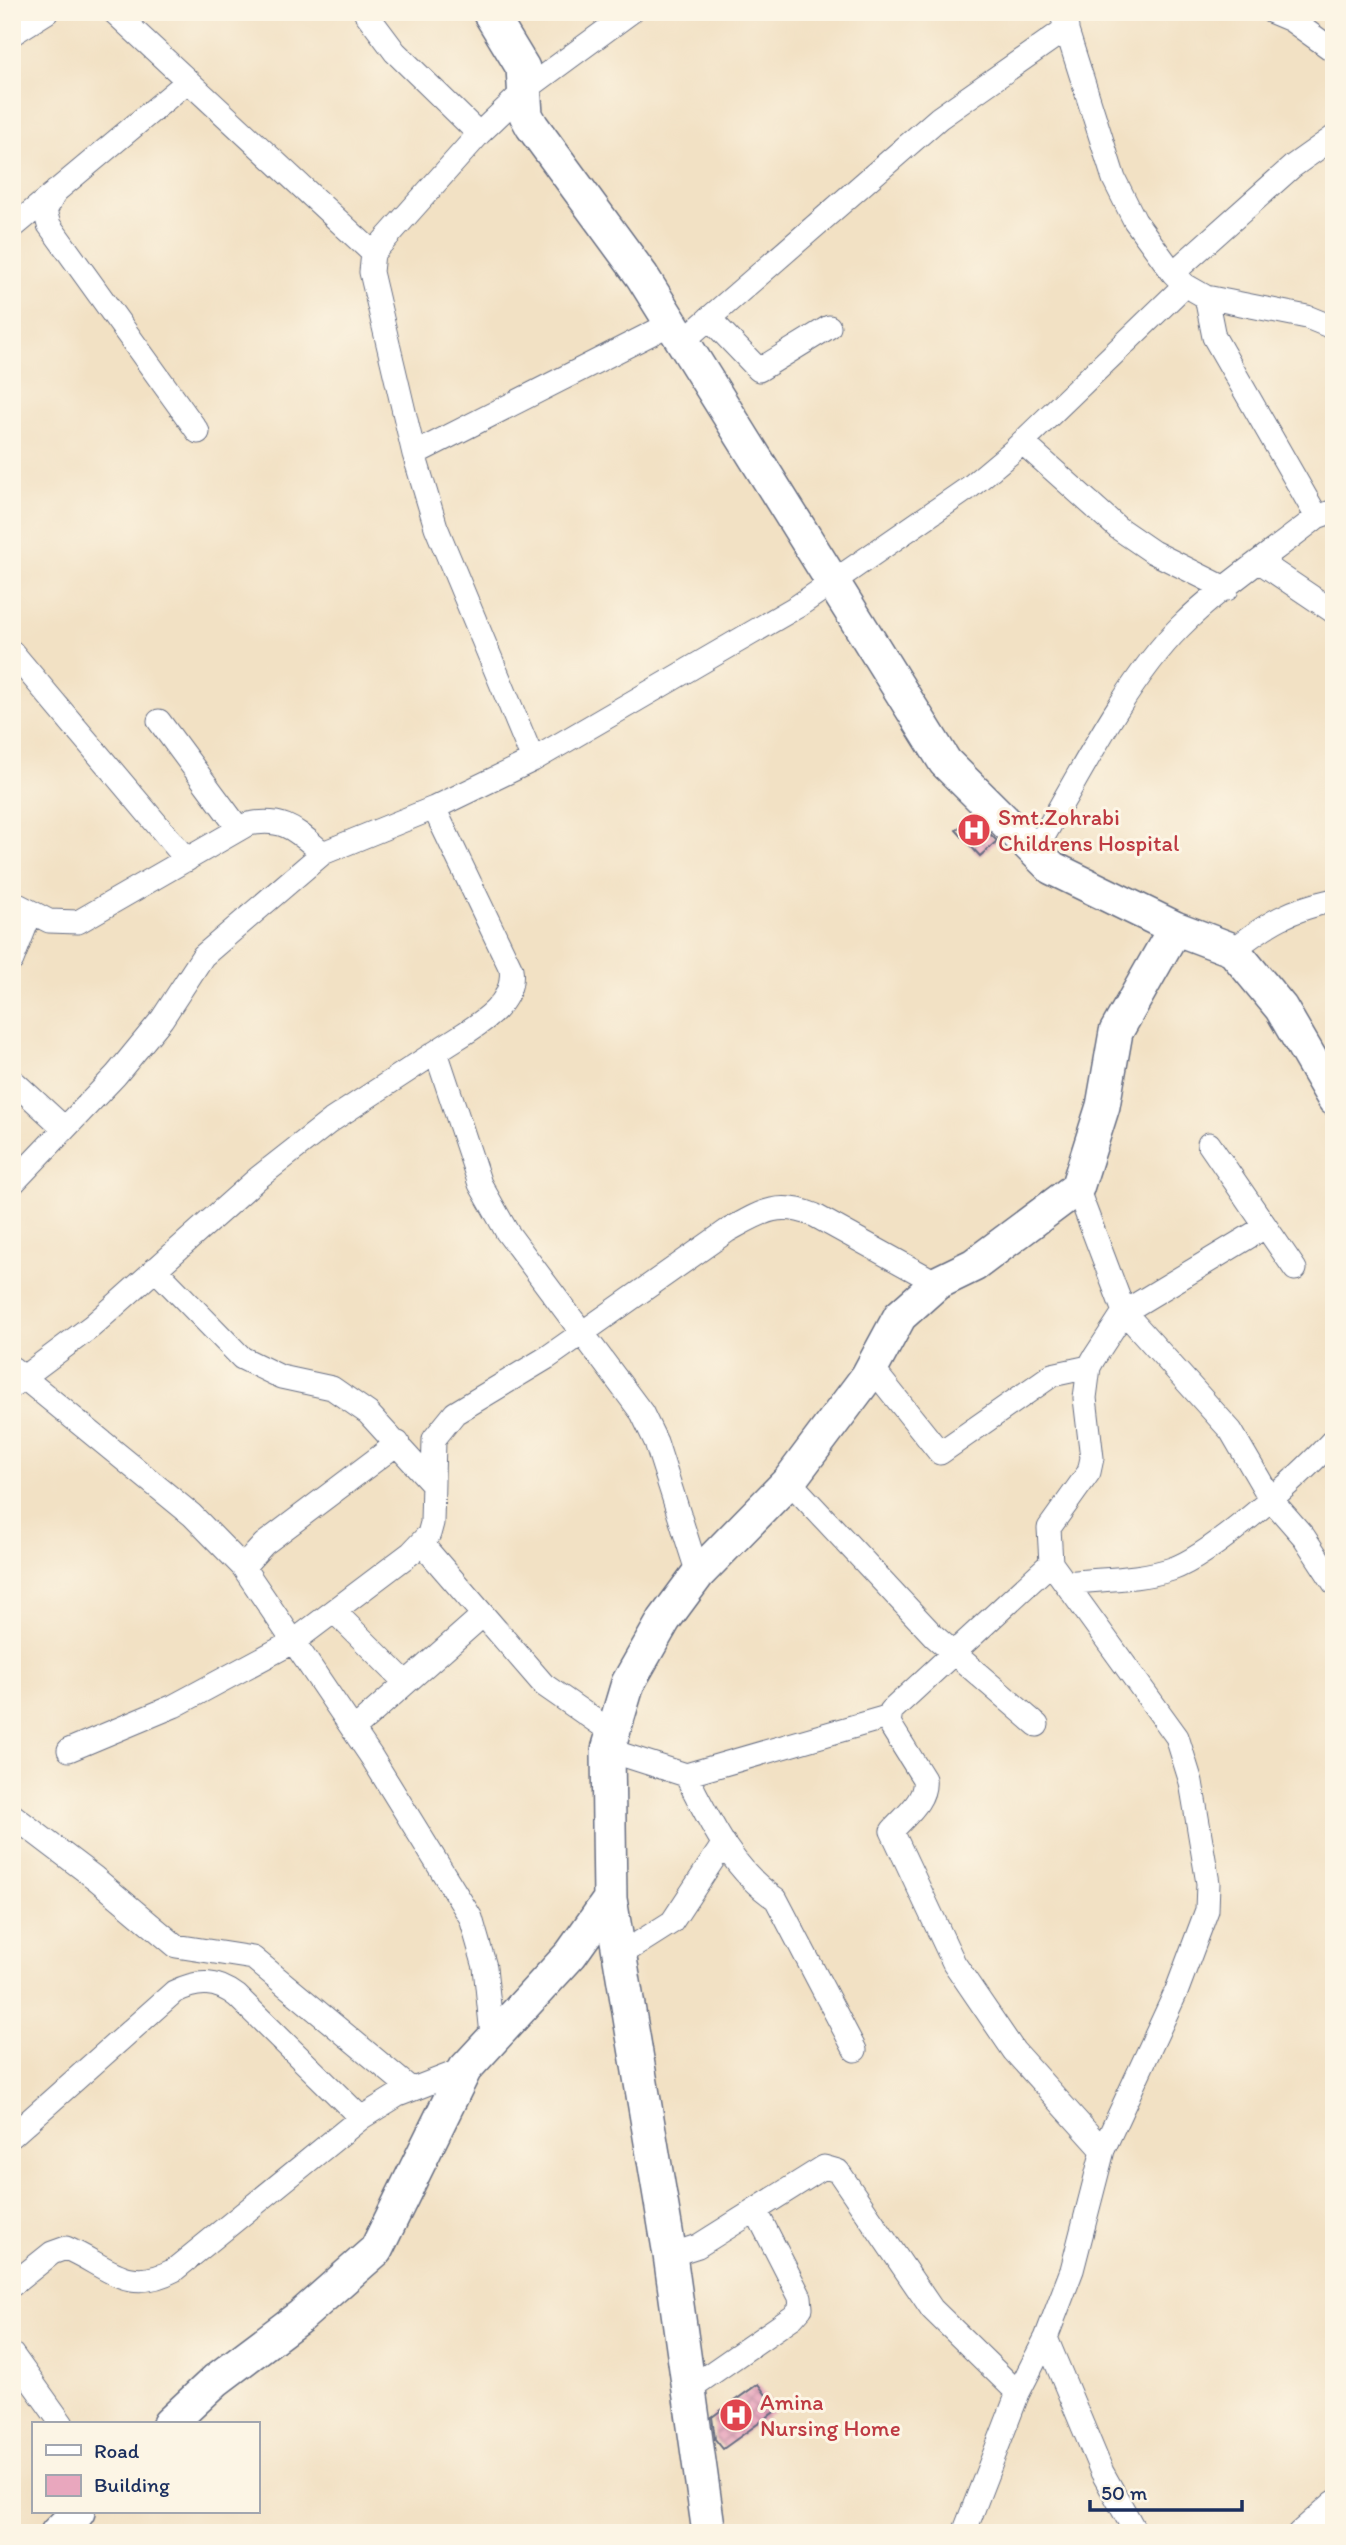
<svg xmlns="http://www.w3.org/2000/svg" width="1346" height="2545" viewBox="0 0 1346 2545" font-family="Itim,sans-serif">
	<defs>
		<pattern id="building-cross-hatch" width="8" height="8" patternUnits="userSpaceOnUse" patternTransform="scale(1.75)"><rect width="8" height="8" fill="#e9a7be"/><path d="M0 0l8 8M0 8l8-8" fill="none" stroke="#bc889e"/></pattern>
	</defs>
	<rect width="100%" height="100%" fill="#fcf5e5"/>
	<filter id="ink" filterUnits="userSpaceOnUse"><feTurbulence type="fractalNoise" baseFrequency=".0143" numOctaves="2"/><feDisplacementMap in="SourceGraphic" scale="14" xChannelSelector="R" yChannelSelector="G"/><feConvolveMatrix kernelMatrix="1 2 1 2 8 2 1 2 1" color-interpolation-filters="sRGB"/></filter>
	<filter id="wash" filterUnits="userSpaceOnUse"><feTurbulence type="fractalNoise" baseFrequency=".00686" numOctaves="4" result="noise"/><feDisplacementMap in="SourceGraphic" scale="28" xChannelSelector="R" yChannelSelector="G"/><feGaussianBlur stdDeviation="1.57" result="paint"/><feColorMatrix in="noise" values="0 0 0 0 0 0 0 0 0 0 0 0 0 0 0 0 0 1.4 0 .05"/><feComposite in="paint" operator="in"/></filter>
	<g filter="url(#wash)">
		<rect width="100%" height="100%" fill="#f2e1c4"/>
		<g id="blocks">
			<path fill="url(#building-cross-hatch)" d="M 972,816 L 997,841 L 980,856 L 956,830 Z
				M 758,2384 L 777,2410 L 723,2449 L 715,2439 L 712,2417 Z"/>
		</g>
	</g>
	<g filter="url(#ink)">
		<use href="#blocks" fill-opacity="0" stroke="#666d82" stroke-width="2"/>
		<g fill="none" stroke-linecap="round" stroke-linejoin="round">
			<defs>
				<path id="street" d="M 114,12 L 373,253
					M 365,12 L 395,52 L 479,134
					M 1061,12 L 1114,179 L 1135,221 L 1173,273 L 1185,285 L 1206,297 L 1307,317 L 1334,328
					M 1272,12 L 1291,20 L 1334,51
					M 12,34 L 47,12
					M 56,191 L 45,211 L 49,225 L 198,432
					M 12,228 L 188,81
					M 1173,273 L 1293,166 L 1334,137
					M 1206,297 L 1214,337 L 1317,517
					M 709,318 L 759,370 L 829,327
					M 683,341 L 939,118 L 1067,28
					M 1022,442 L 1118,528 L 1153,552 L 1227,589
					M 414,454 L 672,323
					M 1260,562 L 1334,612
					M 12,652 L 187,860
					M 159,721 L 239,829
					M 533,760 L 436,527 L 414,454 L 371,272 L 373,253 L 479,134 L 525,90 L 631,12
					M 434,808 L 511,969 C 517,1010 465,1031 436,1052
					M 1035,851 C 1075,783 1125,682 1180,627 C 1221,586 1272,553 1317,517 L 1334,511
					M 12,902 L 49,921 L 78,922 L 248,824 C 286,817 296,831 323,853 L 434,808 L 533,760 L 798,606 L 970,487 L 1013,451 L 1185,285
					M 1233,950 C 1269,922 1289,910 1334,900
					M 12,960 L 31,912
					M 12,1080 L 64,1128
					M 1209,1144 L 1295,1269
					M 12,1184 L 116,1075 L 162,1019 L 203,956 L 323,853
					M 1077,1188 L 1124,1312 L 1231,1431 L 1270,1498 L 1304,1537 L 1334,1583
					M 155,1269 L 242,1358 L 281,1377 L 332,1388 L 368,1413 L 432,1483
					M 12,1368 L 192,1515 L 243,1567 L 371,1756 L 471,1918 L 485,1967 L 492,2035
					M 872,1368 L 940,1453 L 1052,1375 L 1089,1367
					M 12,1386 L 92,1326 L 258,1178 L 332,1120 L 436,1052 L 480,1184 L 507,1232 L 642,1413 L 656,1442 L 698,1574
					M 789,1481 L 934,1636 L 1037,1725
					M 422,1544 L 544,1685 L 613,1733
					M 1051,1563 L 1177,1737 L 1191,1782 L 1208,1883 L 1207,1910 L 1177,1990 L 1103,2150
					M 243,1567 L 264,1544 L 398,1443
					M 1066,1583 C 1100,1579 1139,1580 1172,1569 C 1213,1555 1303,1473 1334,1439
					M 334,1611 L 406,1683 L 483,1615
					M 353,1730 L 406,1683
					M 69,1750 L 174,1706 L 293,1642 L 411,1553 L 429,1534 L 432,1523 L 434,1439 L 455,1413 L 548,1357 L 727,1231 C 760,1213 777,1200 814,1215 L 937,1283
					M 608,1750 L 686,1775 L 890,1716
					M 686,1775 C 709,1820 733,1871 776,1899 L 855,2050
					M 12,1815 L 95,1878 L 176,1946 L 253,1958 L 411,2089
					M 620,1955 L 672,1922 L 724,1843
					M 12,2136 L 174,1992 C 198,1980 216,1980 237,1996 L 361,2118
					M 670,2255 L 698,2246 L 824,2167 L 838,2171 L 932,2309 L 1018,2393
					M 12,2285 L 52,2253 L 66,2248 C 108,2266 127,2295 174,2270 L 361,2118 L 398,2095 L 465,2069
					M 1046,2338 L 1102,2472 L 1136,2533
					M 12,2354 L 62,2424
					M 689,2389 L 793,2317 L 801,2308 L 800,2297 L 756,2211
					M 964,2533 L 1018,2393 L 1046,2338 L 1072,2270 L 1103,2150 L 1014,2051 L 954,1963 L 892,1831 C 905,1816 927,1800 924,1779 L 889,1723 L 891,1711 L 1051,1563 L 1049,1528 L 1089,1472 L 1092,1458 L 1085,1398 L 1089,1367 L 1094,1358 L 1124,1312 L 1265,1227
					M 1299,2533 L 1334,2502"/>
				<path id="secondary" d="M 489,12 L 523,68 L 526,115 L 532,126 L 642,276 L 945,762 L 1052,868 L 1175,928 L 1116,1032 L 1103,1106 L 1077,1188 L 974,1265 L 937,1283 L 900,1316 L 867,1377 L 789,1481 L 698,1574 L 664,1620 L 628,1683 L 608,1750 L 610,1899 L 670,2255 L 709,2533
					M 1175,928 L 1233,950 L 1281,1008 L 1334,1099
					M 169,2424 L 216,2380 L 301,2316 L 376,2250 L 465,2069 L 571,1954 L 610,1899
					M 57,2533 L 78,2512"/>
			</defs>
			<use href="#street" stroke="#666d82" stroke-width="25"/>
			<use href="#secondary" stroke="#666d82" stroke-width="36"/>
			<use href="#street" stroke="#fff" stroke-width="23"/>
			<use href="#secondary" stroke="#fff" stroke-width="33"/>
		</g>
	</g>
	<defs>
		<symbol id="hospital-disc" viewBox="-11 -11 22 22"><circle r="9.5" fill="#e0444e" stroke="#fcf5e5"/><path d="M-5-5h3v3.5h4V-5h3V5h-3V1.5h-4V5h-3Z" fill="#fff"/></symbol>
	</defs>
	<g fill-rule="evenodd">
		<use href="#hospital-disc" x="955" y="811" width="38" height="38"/>
		<use href="#hospital-disc" x="717" y="2396" width="38" height="38"/>
	</g>
	<g text-anchor="middle" stroke-width="6" stroke-linejoin="round" paint-order="stroke">
		<g font-size="23" fill="#be3a42" stroke="#fcf5e5" text-anchor="start">
			<text x="998" y="825">Smt.Zohrabi<tspan x="998" dy="26">Childrens Hospital</tspan></text>
			<text x="760" y="2410">Amina<tspan x="760" dy="26">Nursing Home</tspan></text>
		</g>
	</g>
	<rect width="1346" height="2545" fill="none" stroke="#fcf5e5" stroke-width="42"/>
	<rect x="32" y="2422" width="228" height="91" fill="#fcf5e5" stroke="#a2a6af" stroke-width="2"/>
	<rect x="46" y="2445" width="35" height="10" fill="#ffffff" stroke="#a2a6af" stroke-width="2"/>
	<text x="94" y="2458" font-size="21" fill="#1b2f5e">Road</text>
	<rect x="46" y="2475" width="35" height="21" fill="#e9a7be" stroke="#a2a6af" stroke-width="2"/>
	<text x="94" y="2492" font-size="21" fill="#1b2f5e">Building</text>
	<path d="M1090 2500v10h152v-10" fill="none" stroke="#1b2f5e" stroke-width="3.5"/>
	<text x="1101" y="2500" font-size="21" fill="#1b2f5e" stroke="#fcf5e5" stroke-width="5" paint-order="stroke">50 m</text>
</svg>
